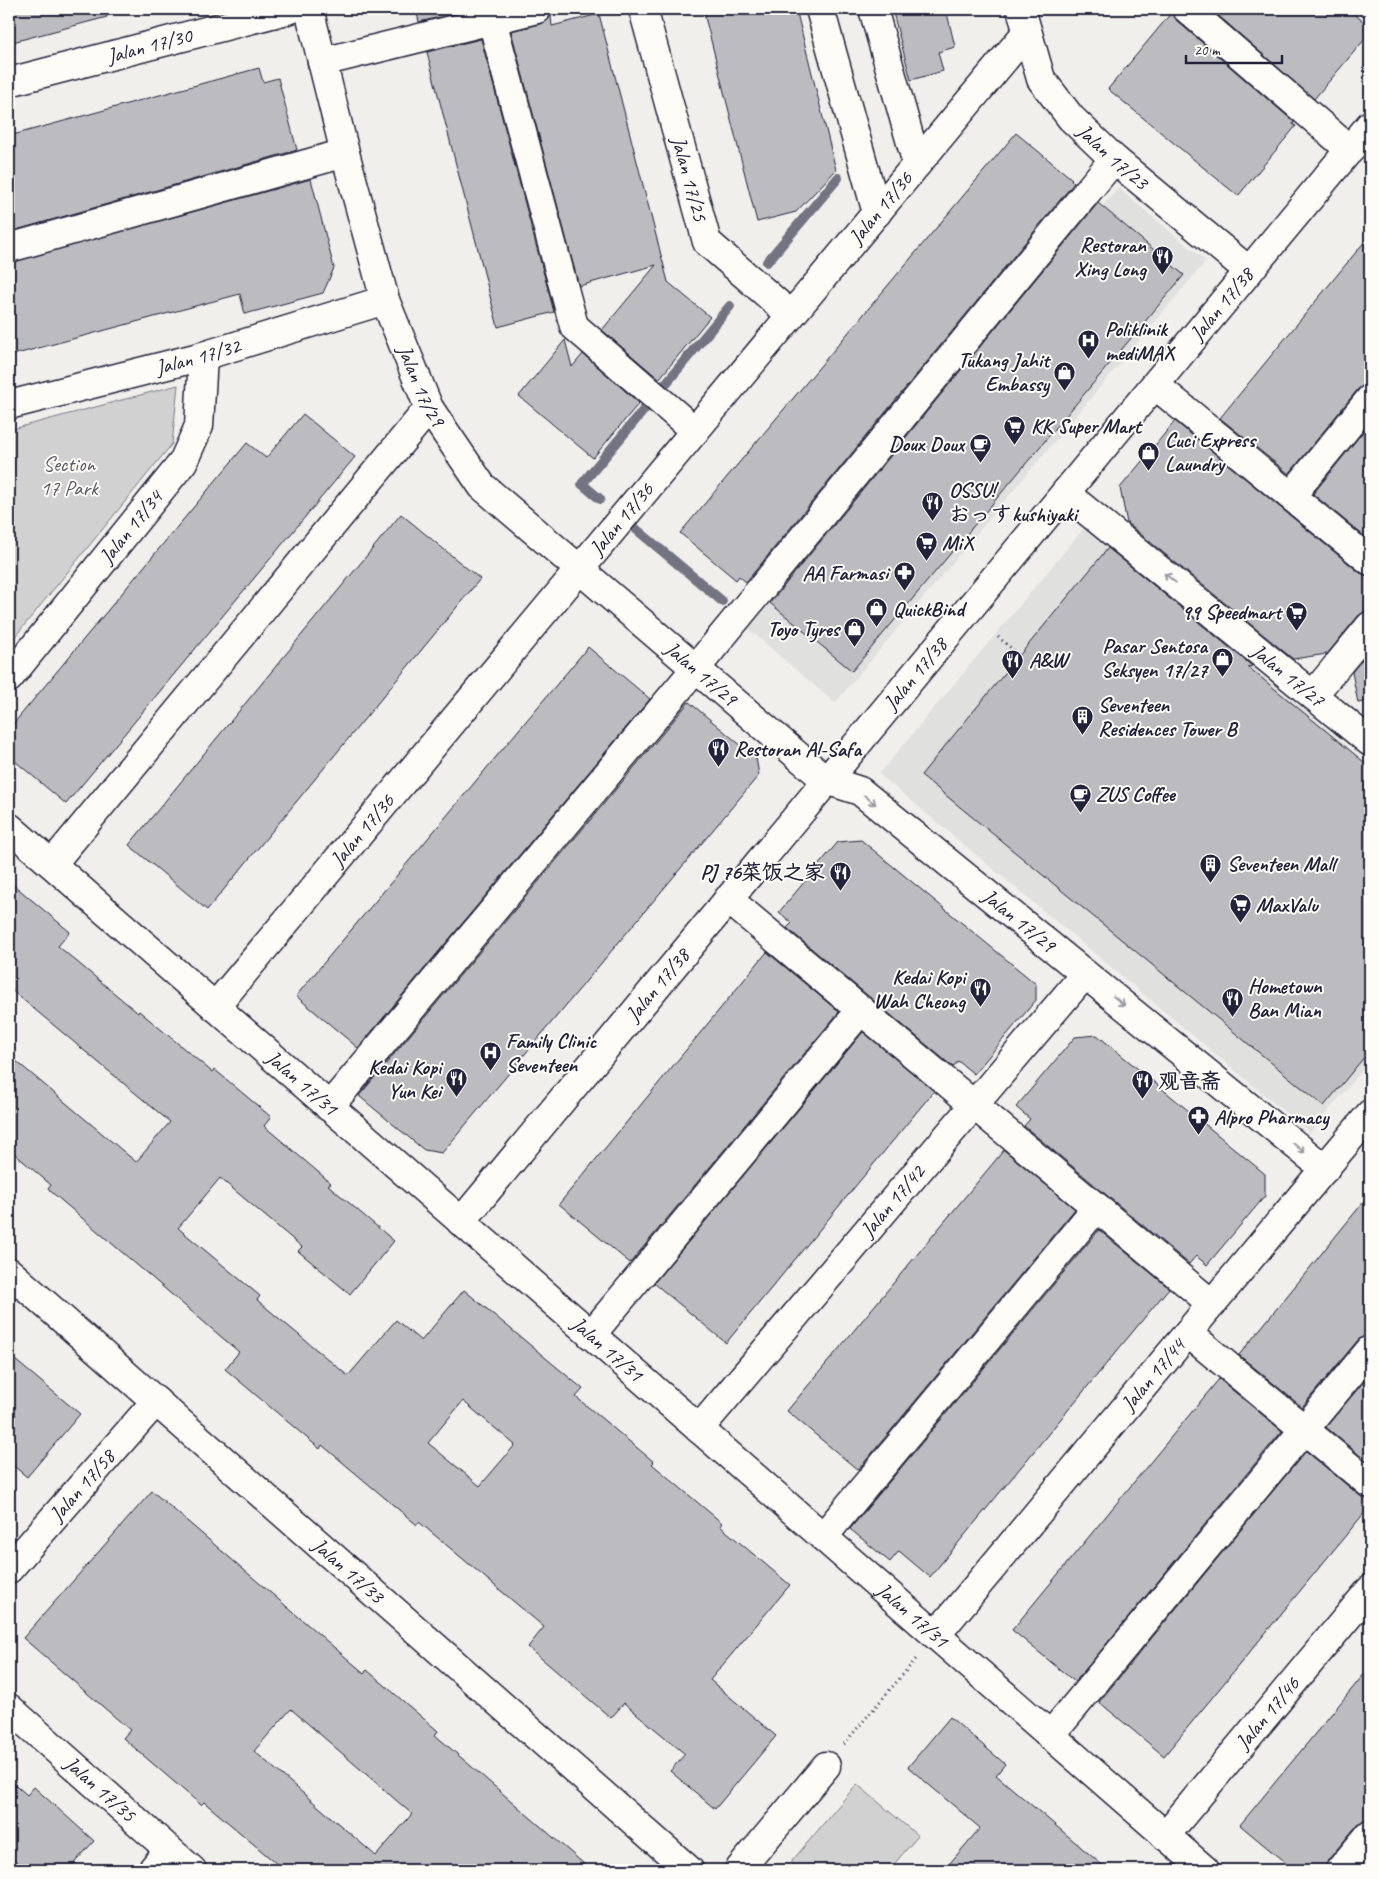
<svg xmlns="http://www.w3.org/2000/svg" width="1379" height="1879" viewBox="0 0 1379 1879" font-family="Caveat,'LXGW WenKai TC','Klee One',sans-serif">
	<rect width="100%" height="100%" fill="#f0efec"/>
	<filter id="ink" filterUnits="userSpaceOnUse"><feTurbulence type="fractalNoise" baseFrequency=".02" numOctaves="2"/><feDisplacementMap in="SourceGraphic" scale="10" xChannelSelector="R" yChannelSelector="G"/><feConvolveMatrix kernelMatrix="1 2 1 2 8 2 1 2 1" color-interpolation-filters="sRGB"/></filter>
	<g filter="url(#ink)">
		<path fill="#e0e0df" d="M 1118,188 L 1206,261 L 835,703 L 747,628 Z
			M 1085,527 L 1370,765 L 1370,1061 L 1310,1133 L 879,774 Z"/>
		<path fill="#d2d1d1" stroke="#7a7a86" d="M 178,385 L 172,444 L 9,644 L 9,430 Z
			M 857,1784 L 918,1836 L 889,1870 L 793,1870 L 792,1861 Z"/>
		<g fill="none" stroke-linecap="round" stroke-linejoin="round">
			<path stroke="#737381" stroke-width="10" d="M 767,262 L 838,178
				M 663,387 L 730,306
				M 600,499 L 582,484 L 647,406
				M 636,529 L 722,601"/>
		</g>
		<path fill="#bcbcc0" stroke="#22223b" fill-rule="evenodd" d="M 9,9 L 105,9 L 107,17 L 9,43 Z
			M 416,9 L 473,9 L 419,22 Z
			M 703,9 L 796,9 L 836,170 L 796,212 L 757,222 Z
			M 892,9 L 946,9 L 955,47 L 938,52 L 943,71 L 911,80 Z
			M 1211,9 L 1348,9 L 1370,27 L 1370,33 L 1314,99 Z
			M 1172,12 L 1177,21 L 1294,122 L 1293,124 L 1296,126 L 1238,196 L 1108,89 Z
			M 599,14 L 668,282 L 710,317 L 659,379 L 602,330 L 656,265 L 579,286 L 511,31 L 541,24 L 547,21 L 551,16 L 552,26 Z
			M 481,39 L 554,312 L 498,327 L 427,52 Z
			M 259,68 L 263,82 L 278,78 L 297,150 L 9,232 L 9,136 Z
			M 1016,133 L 1072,179 L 1071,180 L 1074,183 L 746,582 L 739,576 L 736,580 L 680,533 Z
			M 311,179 L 334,268 L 323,293 L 245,314 L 240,294 L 9,356 L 9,263 Z
			M 1098,203 L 1184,275 L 852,671 L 770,603 Z
			M 1370,235 L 1370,384 L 1364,385 L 1358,389 L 1289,474 L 1220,418 Z
			M 565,340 L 572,367 L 583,354 L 639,403 L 593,458 L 519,396 Z
			M 303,414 L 355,457 L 66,804 L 9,756 L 9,729 L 247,443 L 266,458 Z
			M 1175,421 L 1360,573 L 1370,576 L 1370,611 L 1364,612 L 1358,616 L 1327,654 L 1293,659 L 1127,523 L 1120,488 Z
			M 1370,423 L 1370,541 L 1313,494 Z
			M 401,514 L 480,579 L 207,910 L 129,845 Z
			M 1108,548 L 1252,666 L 1248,667 L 1370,767 L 1370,1050 L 1324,1106 L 921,775 Z
			M 588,647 L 650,699 L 358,1048 L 296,996 Z
			M 1370,650 L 1370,701 L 1358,703 L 1352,672 Z
			M 689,702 L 756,758 L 759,775 L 442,1153 L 424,1150 L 359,1096 Z
			M 861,840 L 1036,984 L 1036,1000 L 974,1074 L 958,1061 L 953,1067 L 787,928 L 792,923 L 779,912 L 838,842 Z
			M 9,881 L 70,932 L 58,946 L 138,1013 L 139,1011 L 212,1072 L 214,1069 L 271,1117 L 264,1126 L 331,1183 L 328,1185 L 394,1241 L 350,1294 L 298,1251 L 302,1247 L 220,1178 L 178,1228 L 260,1296 L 257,1300 L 348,1376 L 396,1320 L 421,1341 L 464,1290 L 583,1389 L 576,1397 L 654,1462 L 652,1464 L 722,1523 L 720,1526 L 790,1585 L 710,1680 L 776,1736 L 715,1809 L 670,1771 L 685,1754 L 624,1703 L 611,1718 L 528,1647 L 544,1627 L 419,1522 L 417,1525 L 322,1445 L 320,1449 L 225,1369 L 239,1352 L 48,1189 L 51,1185 L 9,1149 L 9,1055 L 136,1162 L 170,1122 L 9,988 ZM 463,1401 L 515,1445 L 480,1486 L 428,1443 Z
			M 767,952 L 839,1012 L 630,1263 L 559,1204 Z
			M 863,1032 L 934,1091 L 726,1343 L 654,1283 Z
			M 1097,1035 L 1265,1174 L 1265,1196 L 1207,1265 L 1196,1256 L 1189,1264 L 1024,1126 L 1030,1119 L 1016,1107 L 1075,1037 Z
			M 1004,1150 L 1075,1209 L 858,1470 L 787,1411 Z
			M 1370,1194 L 1370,1335 L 1364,1336 L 1358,1340 L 1302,1407 L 1239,1355 Z
			M 1099,1230 L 1169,1288 L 930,1577 L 899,1551 L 890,1562 L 850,1529 Z
			M 9,1355 L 80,1414 L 27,1477 L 9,1462 Z
			M 1370,1374 L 1370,1464 L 1326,1427 Z
			M 1219,1379 L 1282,1431 L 1075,1682 L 1012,1630 Z
			M 1306,1451 L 1360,1496 L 1370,1499 L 1370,1506 L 1164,1756 L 1099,1702 Z
			M 152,1491 L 364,1673 L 367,1670 L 438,1731 L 435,1735 L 591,1870 L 284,1870 L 204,1802 L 201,1805 L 123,1738 L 130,1730 L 23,1638 ZM 291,1709 L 412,1814 L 376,1856 L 254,1751 Z
			M 1370,1667 L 1370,1819 L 1364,1820 L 1358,1824 L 1328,1860 L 1325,1870 L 1294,1870 L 1240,1825 Z
			M 950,1717 L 1005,1764 L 996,1775 L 1108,1870 L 944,1870 L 980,1828 L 908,1767 Z
			M 9,1779 L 27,1795 L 34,1787 L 94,1841 L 68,1870 L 26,1870 L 9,1855 Z"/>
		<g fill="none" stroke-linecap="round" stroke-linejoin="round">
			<defs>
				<g id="minor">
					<path id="s1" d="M 309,9 L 345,153 L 385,300 L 429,408 L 482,486 L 826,780 L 860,791 L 1325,1169"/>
					<path d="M 489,9 L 574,326 L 695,431"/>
					<path id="s2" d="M 643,9 L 707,242 L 791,315"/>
					<path d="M 820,9 L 877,213"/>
					<path d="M 873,9 L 917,164"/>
					<path id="s3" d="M 1021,9 L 1041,79 L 1071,118 L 1114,159 L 1249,271"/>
					<path d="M 1187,9 L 1350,150"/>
					<path d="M 322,62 L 537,9"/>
					<path id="s4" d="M 9,82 L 291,9"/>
					<path d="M 9,248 L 345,153"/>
					<path d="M 1155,385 L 1370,561"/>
					<path id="s5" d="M 9,405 L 203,356 L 385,300"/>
					<path id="s6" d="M 1065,493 L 1370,742"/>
					<path d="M 1291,496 L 1370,399"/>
					<path id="s7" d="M 9,678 L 183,462 L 199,426 L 203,356"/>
					<path d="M 1313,695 L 1370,626"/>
					<path id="s8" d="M 9,827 L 1205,1870"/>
					<path d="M 52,864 L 429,408"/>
					<path d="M 728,899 L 1212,1304"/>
					<path id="s9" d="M 215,1007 L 1027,32"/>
					<path d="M 329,1107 L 696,668 L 1114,159"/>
					<path id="s10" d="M 461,1222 L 1370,125"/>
					<path id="s11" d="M 9,1272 L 689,1870"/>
					<path d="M 1188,1333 L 1370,1484"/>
					<path d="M 591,1335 L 861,1010"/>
					<path id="s12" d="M 699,1429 L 1085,974"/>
					<path d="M 823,1537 L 1097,1207"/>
					<path id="s13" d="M 9,1569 L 156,1401"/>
					<path id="s14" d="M 936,1635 L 1370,1114"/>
					<path id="s15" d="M 9,1708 L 192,1870"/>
					<path d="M 1050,1736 L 1370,1350"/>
					<path id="s16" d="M 1165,1836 L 1370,1590"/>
					<path d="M 152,1870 L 169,1850"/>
					<path d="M 739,1870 L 826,1766"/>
					<path d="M 1340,1870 L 1370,1834"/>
				</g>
			</defs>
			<use href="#minor" stroke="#22223b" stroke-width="31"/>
			<path stroke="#22223b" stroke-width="3" stroke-dasharray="1 4" stroke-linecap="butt" d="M 998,637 L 1019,655
				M 844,1744 L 916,1659"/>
			<use href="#minor" stroke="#fdfcf7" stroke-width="28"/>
		</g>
		<defs><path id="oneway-shaft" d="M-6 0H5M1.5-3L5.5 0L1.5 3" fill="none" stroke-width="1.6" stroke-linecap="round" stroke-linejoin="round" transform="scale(1.25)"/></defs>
		<g stroke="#9a9aa2">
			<use href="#oneway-shaft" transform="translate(1170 578) rotate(-141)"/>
			<use href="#oneway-shaft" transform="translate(870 800) rotate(39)"/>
			<use href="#oneway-shaft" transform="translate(1119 1001) rotate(39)"/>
			<use href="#oneway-shaft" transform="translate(1299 1148) rotate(39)"/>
		</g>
	</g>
	<defs>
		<symbol id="restaurant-pin" viewBox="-11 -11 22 30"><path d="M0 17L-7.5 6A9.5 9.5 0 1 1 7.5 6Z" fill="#22223b" stroke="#fdfcf7"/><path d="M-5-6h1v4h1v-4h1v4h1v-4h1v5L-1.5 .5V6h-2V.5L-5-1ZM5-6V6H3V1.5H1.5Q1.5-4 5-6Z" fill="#fff"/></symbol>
		<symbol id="hospital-pin" viewBox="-11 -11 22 30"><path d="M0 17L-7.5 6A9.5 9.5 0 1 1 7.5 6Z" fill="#22223b" stroke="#fdfcf7"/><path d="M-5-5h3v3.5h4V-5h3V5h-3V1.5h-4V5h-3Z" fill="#fff"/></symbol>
		<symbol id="shop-pin" viewBox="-11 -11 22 30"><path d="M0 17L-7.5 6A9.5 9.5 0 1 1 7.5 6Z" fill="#22223b" stroke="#fdfcf7"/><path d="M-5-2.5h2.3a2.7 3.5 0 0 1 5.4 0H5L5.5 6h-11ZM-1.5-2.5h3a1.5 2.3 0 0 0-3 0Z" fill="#fff"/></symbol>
		<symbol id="supermarket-pin" viewBox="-11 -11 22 30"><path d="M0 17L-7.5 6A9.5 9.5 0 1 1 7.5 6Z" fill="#22223b" stroke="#fdfcf7"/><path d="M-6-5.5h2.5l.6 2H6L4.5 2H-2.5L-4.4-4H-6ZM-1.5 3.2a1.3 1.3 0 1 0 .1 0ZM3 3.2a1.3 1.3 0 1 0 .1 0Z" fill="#fff"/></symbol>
		<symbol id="cafe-pin" viewBox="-11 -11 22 30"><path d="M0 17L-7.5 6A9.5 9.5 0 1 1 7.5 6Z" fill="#22223b" stroke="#fdfcf7"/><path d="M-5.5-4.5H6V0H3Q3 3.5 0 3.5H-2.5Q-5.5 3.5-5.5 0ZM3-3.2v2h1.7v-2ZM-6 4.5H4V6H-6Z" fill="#fff"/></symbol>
		<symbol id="pharmacy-pin" viewBox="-11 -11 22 30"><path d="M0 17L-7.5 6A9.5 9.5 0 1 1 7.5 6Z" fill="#22223b" stroke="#fdfcf7"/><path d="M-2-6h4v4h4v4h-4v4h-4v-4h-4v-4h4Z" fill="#fff"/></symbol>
		<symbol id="building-pin" viewBox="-11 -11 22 30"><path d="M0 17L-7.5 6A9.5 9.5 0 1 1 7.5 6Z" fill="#22223b" stroke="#fdfcf7"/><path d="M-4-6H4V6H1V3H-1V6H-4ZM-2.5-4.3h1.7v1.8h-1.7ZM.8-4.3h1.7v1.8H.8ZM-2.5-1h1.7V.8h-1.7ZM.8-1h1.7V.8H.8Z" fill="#fff"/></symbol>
	</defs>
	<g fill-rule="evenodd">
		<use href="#restaurant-pin" x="1150" y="244" width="25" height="34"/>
		<use href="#hospital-pin" x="1076" y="328" width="25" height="34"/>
		<use href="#shop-pin" x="1052" y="360" width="25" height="34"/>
		<use href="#supermarket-pin" x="1002" y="414" width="25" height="34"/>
		<use href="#cafe-pin" x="968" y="432" width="25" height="34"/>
		<use href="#shop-pin" x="1136" y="440" width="25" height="34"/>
		<use href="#restaurant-pin" x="920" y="490" width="25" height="34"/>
		<use href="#supermarket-pin" x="914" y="530" width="25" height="34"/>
		<use href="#pharmacy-pin" x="892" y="560" width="25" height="34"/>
		<use href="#shop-pin" x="864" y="596" width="25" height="34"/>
		<use href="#supermarket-pin" x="1284" y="600" width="25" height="34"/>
		<use href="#shop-pin" x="842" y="616" width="25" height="34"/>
		<use href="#shop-pin" x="1210" y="646" width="25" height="34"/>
		<use href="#restaurant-pin" x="1000" y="648" width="25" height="34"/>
		<use href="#building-pin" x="1070" y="704" width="25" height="34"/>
		<use href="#restaurant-pin" x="706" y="736" width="25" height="34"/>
		<use href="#cafe-pin" x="1068" y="782" width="25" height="34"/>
		<use href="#building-pin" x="1198" y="852" width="25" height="34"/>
		<use href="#restaurant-pin" x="828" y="860" width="25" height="34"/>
		<use href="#supermarket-pin" x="1228" y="892" width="25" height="34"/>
		<use href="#restaurant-pin" x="968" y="976" width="25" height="34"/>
		<use href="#restaurant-pin" x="1220" y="986" width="25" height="34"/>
		<use href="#hospital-pin" x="478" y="1040" width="25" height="34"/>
		<use href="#restaurant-pin" x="444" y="1066" width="25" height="34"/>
		<use href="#restaurant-pin" x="1130" y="1068" width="25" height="34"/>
		<use href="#pharmacy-pin" x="1186" y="1104" width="25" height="34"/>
	</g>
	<g text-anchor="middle" stroke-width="4" stroke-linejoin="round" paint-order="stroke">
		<g font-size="21" fill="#22223b" stroke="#fdfcf7">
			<text dy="7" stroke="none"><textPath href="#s4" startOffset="145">Jalan 17/30</textPath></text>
			<text dy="7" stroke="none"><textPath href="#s3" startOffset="179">Jalan 17/23</textPath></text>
			<text dy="7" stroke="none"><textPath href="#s2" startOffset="176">Jalan 17/25</textPath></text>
			<text dy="7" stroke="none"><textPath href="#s9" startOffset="1040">Jalan 17/36</textPath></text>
			<text dy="7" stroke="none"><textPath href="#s10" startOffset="1192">Jalan 17/38</textPath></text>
			<text dy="7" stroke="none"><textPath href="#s5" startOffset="195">Jalan 17/32</textPath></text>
			<text dy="7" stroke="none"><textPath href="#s1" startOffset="394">Jalan 17/29</textPath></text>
			<text dy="7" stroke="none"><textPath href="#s9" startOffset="635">Jalan 17/36</textPath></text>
			<text dy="7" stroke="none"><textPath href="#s7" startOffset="194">Jalan 17/34</textPath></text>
			<text dy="7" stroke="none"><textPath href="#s1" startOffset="800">Jalan 17/29</textPath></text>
			<text dy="7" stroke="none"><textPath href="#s10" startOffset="712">Jalan 17/38</textPath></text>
			<text dy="7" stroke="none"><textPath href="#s6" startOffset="288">Jalan 17/27</textPath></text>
			<text dy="7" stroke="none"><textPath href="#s9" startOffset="230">Jalan 17/36</textPath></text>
			<text dy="7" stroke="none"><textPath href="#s1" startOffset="1205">Jalan 17/29</textPath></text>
			<text dy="7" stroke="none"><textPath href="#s10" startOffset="308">Jalan 17/38</textPath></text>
			<text dy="7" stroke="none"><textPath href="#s8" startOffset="389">Jalan 17/31</textPath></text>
			<text dy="7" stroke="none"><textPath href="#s12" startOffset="299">Jalan 17/42</textPath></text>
			<text dy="7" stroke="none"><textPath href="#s8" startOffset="794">Jalan 17/31</textPath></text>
			<text dy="7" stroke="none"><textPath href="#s14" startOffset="339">Jalan 17/44</textPath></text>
			<text dy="7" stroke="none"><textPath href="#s13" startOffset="111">Jalan 17/58</textPath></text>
			<text dy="7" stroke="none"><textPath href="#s11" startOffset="452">Jalan 17/33</textPath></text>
			<text dy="7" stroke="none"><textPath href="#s8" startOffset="1199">Jalan 17/31</textPath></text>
			<text dy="7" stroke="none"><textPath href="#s16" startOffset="160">Jalan 17/46</textPath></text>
			<text dy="7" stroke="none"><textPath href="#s15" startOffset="122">Jalan 17/35</textPath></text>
		</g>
		<g font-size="21" font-weight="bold" fill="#22223b" stroke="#fdfcf7" text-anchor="start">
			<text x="1146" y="252" text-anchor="end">Restoran<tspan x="1146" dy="24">Xing Long</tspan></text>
			<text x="1105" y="336">Poliklinik<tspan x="1105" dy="24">mediMAX</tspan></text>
			<text x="1049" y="367" text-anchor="end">Tukang Jahit<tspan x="1049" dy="24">Embassy</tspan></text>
			<text x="1031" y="433">KK Super Mart</text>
			<text x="1165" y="447">Cuci Express<tspan x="1165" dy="24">Laundry</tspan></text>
			<text x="964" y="451" text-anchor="end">Doux Doux</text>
			<text x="949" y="497">OSSU!<tspan x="949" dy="24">おっすkushiyaki</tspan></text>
			<text x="942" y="550">MiX</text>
			<text x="888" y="580" text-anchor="end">AA Farmasi</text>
			<text x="893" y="616">QuickBind</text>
			<text x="1281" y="619" text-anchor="end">99 Speedmart</text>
			<text x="839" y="636" text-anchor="end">Toyo Tyres</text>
			<text x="1207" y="653" text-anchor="end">Pasar Sentosa<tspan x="1207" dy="24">Seksyen 17/27</tspan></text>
			<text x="1029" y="667">A&amp;W</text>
			<text x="1098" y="712">Seventeen<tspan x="1098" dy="24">Residences Tower B</tspan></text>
			<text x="734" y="756">Restoran Al-Safa</text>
			<text x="1096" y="801">ZUS Coffee</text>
			<text x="1227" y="871">Seventeen Mall</text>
			<text x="825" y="879" text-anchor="end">PJ 76菜饭之家</text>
			<text x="1256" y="912">MaxValu</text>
			<text x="965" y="984" text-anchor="end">Kedai Kopi<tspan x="965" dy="24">Wah Cheong</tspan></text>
			<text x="1248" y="993">Hometown<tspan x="1248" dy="24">Ban Mian</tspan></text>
			<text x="506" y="1048">Family Clinic<tspan x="506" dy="24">Seventeen</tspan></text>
			<text x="441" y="1074" text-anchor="end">Kedai Kopi<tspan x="441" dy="24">Yun Kei</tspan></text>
			<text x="1158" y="1088">观音斋</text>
			<text x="1214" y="1124">Alpro Pharmacy</text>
		</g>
		<g font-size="21" fill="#575768" stroke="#fdfcf7">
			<text x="69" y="471">Section<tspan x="69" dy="24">17 Park</tspan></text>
		</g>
	</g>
	<rect width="1379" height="1879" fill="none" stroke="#fdfcf7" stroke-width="30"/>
	<rect x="15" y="15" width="1349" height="1849" fill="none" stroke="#22223b" stroke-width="2" filter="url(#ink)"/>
	<path d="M1186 55v8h96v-8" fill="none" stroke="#22223b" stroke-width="2.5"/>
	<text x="1194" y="55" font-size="15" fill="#22223b" stroke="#fdfcf7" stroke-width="4" paint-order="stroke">20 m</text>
</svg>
